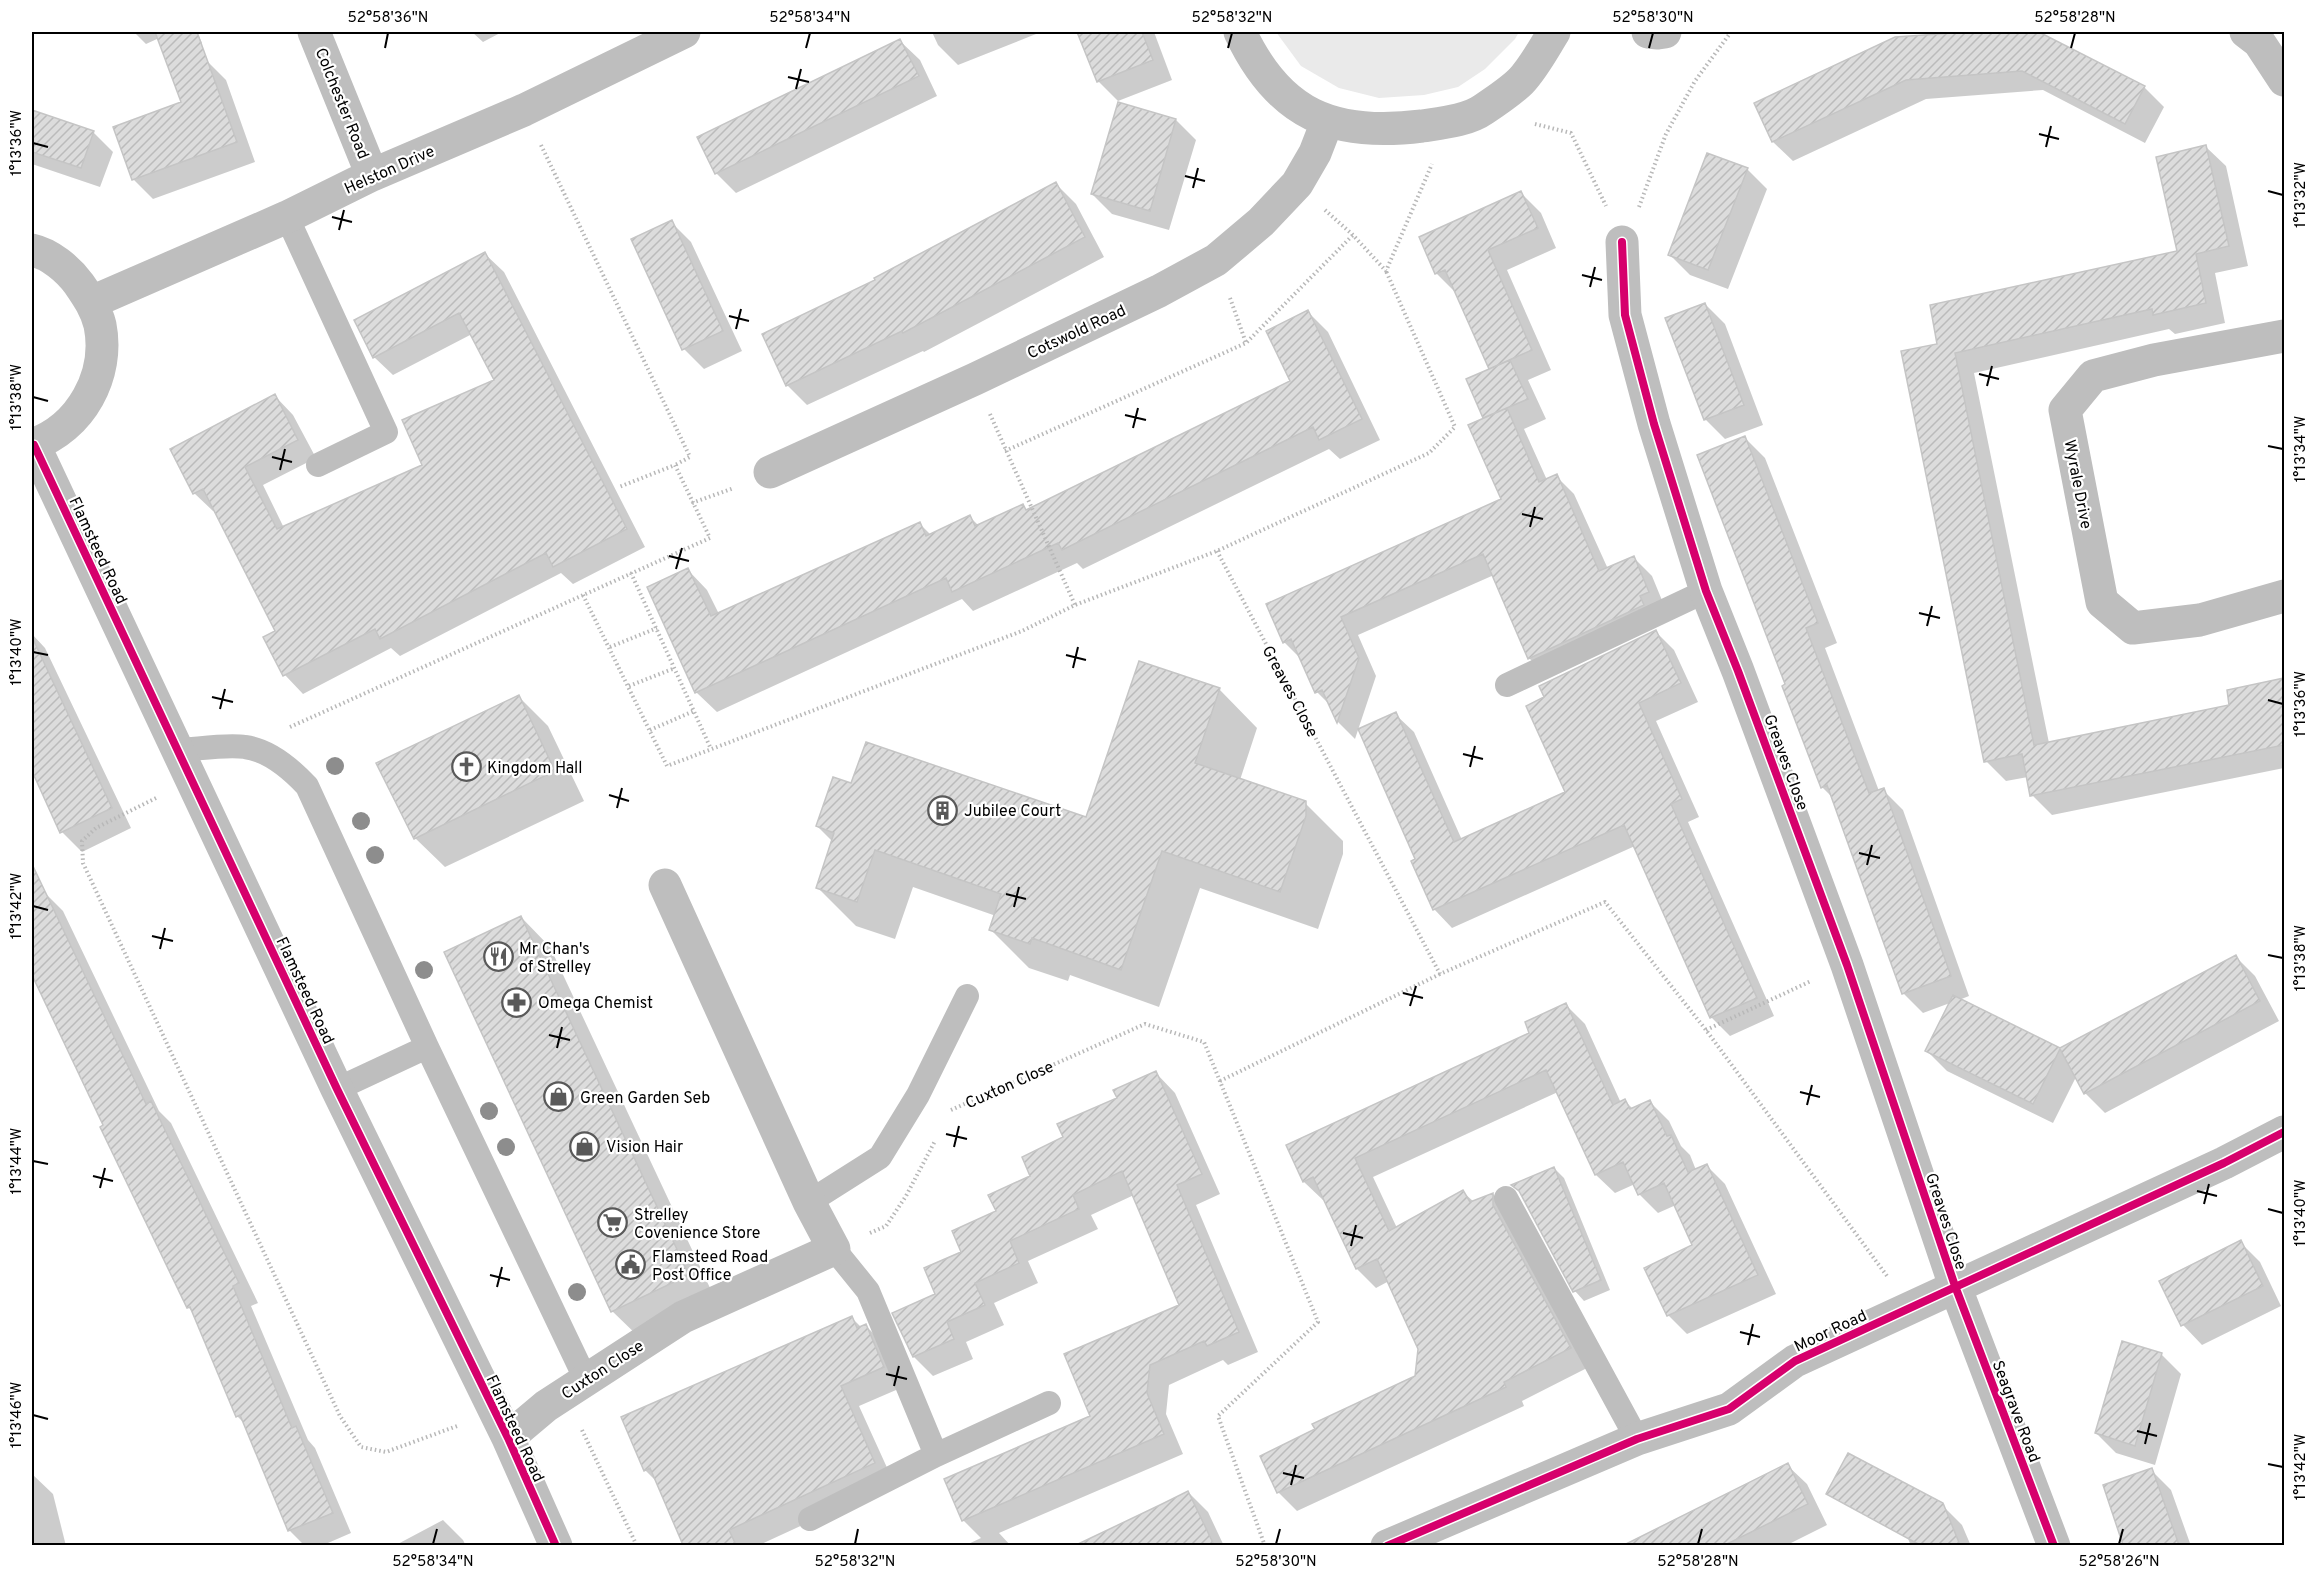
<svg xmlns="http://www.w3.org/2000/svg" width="2316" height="1577" viewBox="0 0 2316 1577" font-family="Overpass,sans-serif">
	<defs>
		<pattern id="building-hatch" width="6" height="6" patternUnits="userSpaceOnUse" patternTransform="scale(1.5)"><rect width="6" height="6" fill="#dcdcdc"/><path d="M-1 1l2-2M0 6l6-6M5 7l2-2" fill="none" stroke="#bbb"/></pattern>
	</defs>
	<rect width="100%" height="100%" fill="#fff"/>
	<path fill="#eaeaea" d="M 1276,32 L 1519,32 L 1515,39 L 1485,69 L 1458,87 L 1424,95 L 1379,98 L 1339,88 L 1301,66 Z"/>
	<path fill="#0003" d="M 134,32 L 197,32 L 202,43 L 173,56 L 157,39 L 146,44 Z
		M 472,32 L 502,32 L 483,42 Z
		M 932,32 L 1041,32 L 958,65 L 938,45 Z
		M 1079,32 L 1154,32 L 1172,80 L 1118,101 L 1098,81 Z
		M 1987,32 L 2036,32 L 2144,87 L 2164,107 L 2145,143 L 2043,90 L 1926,99 L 1793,161 L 1773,142 L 1756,104 L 1896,38 Z
		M 900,41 L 920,60 L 937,96 L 736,193 L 716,173 Z
		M 206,60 L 226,80 L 255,162 L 153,199 L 133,179 L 183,103 Z
		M 32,111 L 93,132 L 113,152 L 100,187 L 32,164 Z
		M 1176,120 L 1196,140 L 1169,230 L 1112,214 L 1092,194 Z
		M 2206,147 L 2226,166 L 2248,266 L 2215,273 L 2225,323 L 2175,334 L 2169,329 L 1974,373 L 2049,743 L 2231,706 L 2283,680 L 2284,768 L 2052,815 L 2032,795 L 2028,777 L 2006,781 L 1986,761 L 1939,346 L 2179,252 Z
		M 1747,169 L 1767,189 L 1728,289 L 1690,275 L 1670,255 Z
		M 1056,184 L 1076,204 L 1104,257 L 924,352 L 923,351 L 807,405 L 787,385 L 877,281 Z
		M 1521,193 L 1541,213 L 1556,248 L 1507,270 L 1551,370 L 1528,380 L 1546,419 L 1524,429 L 1547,480 L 1556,476 L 1574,494 L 1608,569 L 1634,558 L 1652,576 L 1666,610 L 1547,676 L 1529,658 L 1494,575 L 1358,635 L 1376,676 L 1355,739 L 1338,722 L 1332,707 L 1317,692 L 1302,660 L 1284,642 L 1503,500 L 1486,419 L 1468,380 L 1492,369 L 1456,293 L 1436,273 Z
		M 671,222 L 691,242 L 742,351 L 704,369 L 684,349 Z
		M 485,254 L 504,272 L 645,547 L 573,584 L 561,573 L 400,656 L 391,648 L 303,694 L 285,675 L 277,632 L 215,510 L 213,511 L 194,493 L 275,396 L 293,415 L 316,458 L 263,485 L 284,528 L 424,466 L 496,380 L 472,334 L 393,375 L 374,357 Z
		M 1705,304 L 1725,324 L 1763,425 L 1725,439 L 1705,419 Z
		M 1308,312 L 1328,332 L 1380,440 L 1340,459 L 1329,449 L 1083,569 L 1077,563 L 973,611 L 962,599 L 717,712 L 697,693 L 649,588 L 688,570 L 707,590 L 719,614 L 919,523 L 931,535 L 970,517 L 979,526 L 1022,506 L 1028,511 L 1292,381 Z
		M 1745,438 L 1765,458 L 1837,643 L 1825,648 L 1879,791 L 1883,790 L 1903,810 L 1969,996 L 1959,1000 L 2060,1050 L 2236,957 L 2255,976 L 2279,1021 L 2105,1113 L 2085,1093 L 2076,1077 L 2053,1123 L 1947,1071 L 1927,1051 L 1950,1003 L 1923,1013 L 1903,993 L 1834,799 L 1822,787 L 1787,685 Z
		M 1656,632 L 1674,650 L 1698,702 L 1656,721 L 1699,817 L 1688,822 L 1774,1016 L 1730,1036 L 1711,1017 L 1635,846 L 1452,928 L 1434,909 L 1417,859 L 1395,714 L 1414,732 L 1462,840 L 1567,792 Z
		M 32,634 L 45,648 L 131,828 L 82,852 L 62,832 L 32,768 Z
		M 1140,663 L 1220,690 L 1257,728 L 1240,780 L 1305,803 L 1343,841 L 1343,854 L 1318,929 L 1200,888 L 1159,1007 L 1070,975 L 1068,981 L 1029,968 L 991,930 L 996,916 L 913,887 L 895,939 L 856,926 L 818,888 L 833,842 L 817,826 L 852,785 L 1087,819 Z
		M 519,697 L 548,726 L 584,801 L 445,867 L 415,838 Z
		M 43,891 L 63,911 L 159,1111 L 171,1123 L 258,1303 L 251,1306 L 308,1440 L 315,1448 L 351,1533 L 321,1546 L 305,1546 L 290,1531 L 245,1424 L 237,1416 L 194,1313 L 188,1307 L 32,972 L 32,896 Z
		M 521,917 L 550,947 L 718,1305 L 642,1340 L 612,1311 Z
		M 1566,1005 L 1585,1024 L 1621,1103 L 1625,1101 L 1633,1109 L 1650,1102 L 1669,1121 L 1681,1146 L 1690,1155 L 1696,1170 L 1706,1165 L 1725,1184 L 1776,1294 L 1687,1334 L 1668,1315 L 1694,1246 L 1676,1205 L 1658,1213 L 1639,1194 L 1635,1184 L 1615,1193 L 1596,1175 L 1558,1092 L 1373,1177 L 1397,1228 L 1463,1192 L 1474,1202 L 1493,1194 L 1512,1213 L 1589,1367 L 1522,1401 L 1524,1406 L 1297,1511 L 1278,1492 L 1416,1377 L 1420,1349 L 1389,1281 L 1376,1288 L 1357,1269 L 1325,1200 L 1323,1200 L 1304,1182 L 1288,1146 L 1531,1033 Z
		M 1156,1073 L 1175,1093 L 1220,1194 L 1196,1205 L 1258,1352 L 1228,1365 L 1223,1360 L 1169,1385 L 1166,1414 L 1183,1454 L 999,1533 L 1011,1546 L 964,1546 L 981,1538 L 963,1520 L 1092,1417 L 1181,1305 L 1134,1195 L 1091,1215 L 1098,1229 L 1028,1261 L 1038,1283 L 994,1303 L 1004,1325 L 966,1342 L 973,1359 L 933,1376 L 911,1354 L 894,1314 L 937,1295 L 963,1252 L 1065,1138 Z
		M 1554,1168 L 1564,1178 L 1610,1290 L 1584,1301 L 1575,1291 L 1521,1194 L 1514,1186 Z
		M 2240,1242 L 2260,1262 L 2281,1306 L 2202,1345 L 2183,1325 Z
		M 852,1318 L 862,1328 L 866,1326 L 886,1346 L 903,1387 L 859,1406 L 894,1483 L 757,1546 L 685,1546 L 658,1483 L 645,1470 L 623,1418 Z
		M 2123,1343 L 2162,1355 L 2181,1374 L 2155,1465 L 2116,1453 L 2096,1433 Z
		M 1787,1465 L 1807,1484 L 1827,1525 L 1785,1546 L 1626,1546 Z
		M 2151,1470 L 2171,1490 L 2191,1546 L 2125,1546 L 2105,1486 Z
		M 1881,1472 L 1942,1505 L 1962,1525 L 1971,1546 L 1911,1546 Z
		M 32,1474 L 53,1494 L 66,1546 L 32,1546 Z
		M 1188,1492 L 1208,1512 L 1224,1546 L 1078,1546 Z
		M 443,1520 L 463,1540 L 466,1546 L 394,1546 Z"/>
	<path fill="url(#building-hatch)" stroke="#c5c5c5" stroke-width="1.5" d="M 155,32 L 197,32 L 237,142 L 132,180 L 113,127 L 181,102 Z
		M 1077,32 L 1142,32 L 1153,60 L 1097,82 Z
		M 1968,32 L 2039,32 L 2145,86 L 2125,124 L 2022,71 L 1906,80 L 1772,142 L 1754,103 L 1895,37 Z
		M 900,39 L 919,76 L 715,174 L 697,137 Z
		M 1118,102 L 1176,119 L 1150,211 L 1091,194 Z
		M 32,110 L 94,131 L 81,168 L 32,152 Z
		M 2206,145 L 2229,246 L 2196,254 L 2206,303 L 2153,315 L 2152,309 L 1955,353 L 2034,745 L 2229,705 L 2227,690 L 2284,678 L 2284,745 L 2030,796 L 2022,754 L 1984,762 L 1901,351 L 1937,344 L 1930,305 L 2177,251 L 2156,157 Z
		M 1707,153 L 1748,168 L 1708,270 L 1668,255 Z
		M 1056,182 L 1085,237 L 903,333 L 902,331 L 786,386 L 762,334 L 875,280 L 874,278 Z
		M 1521,191 L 1538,228 L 1488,250 L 1532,350 L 1489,369 L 1445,270 L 1435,274 L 1419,237 Z
		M 672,220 L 723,331 L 682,350 L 631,239 Z
		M 485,252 L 627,529 L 553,567 L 546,553 L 380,639 L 375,629 L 283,676 L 263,637 L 275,631 L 203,489 L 193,494 L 170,449 L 275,394 L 298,440 L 245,467 L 277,529 L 422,465 L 402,420 L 494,380 L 459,313 L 373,358 L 354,320 Z
		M 1705,303 L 1744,405 L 1704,420 L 1665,318 Z
		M 1308,310 L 1362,419 L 1319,440 L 1313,427 L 1062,550 L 1058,543 L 952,592 L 946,578 L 695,693 L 647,587 L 688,568 L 711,616 L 920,522 L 926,536 L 970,515 L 975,526 L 1023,504 L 1026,510 L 1290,381 L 1266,331 Z
		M 1510,360 L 1528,399 L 1483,418 L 1466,379 Z
		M 1507,408 L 1539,482 L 1557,474 L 1599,571 L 1634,556 L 1649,592 L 1640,596 L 1644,605 L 1528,659 L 1483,554 L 1341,617 L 1359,658 L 1337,723 L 1322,690 L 1315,693 L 1291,639 L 1283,643 L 1266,604 L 1501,499 L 1468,425 Z
		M 1745,436 L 1818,623 L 1806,628 L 1869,793 L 1884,788 L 1951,976 L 1902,994 L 1827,785 L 1821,788 L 1782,686 L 1785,684 L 1697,455 Z
		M 1656,630 L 1681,683 L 1639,703 L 1682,799 L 1671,804 L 1757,998 L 1710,1018 L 1624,825 L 1433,910 L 1411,861 L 1415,859 L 1358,729 L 1396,712 L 1454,842 L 1565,792 L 1526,706 L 1544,697 L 1539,686 Z
		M 32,637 L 112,808 L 60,833 L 32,771 Z
		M 1139,661 L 1220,688 L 1195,763 L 1306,801 L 1306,816 L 1280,892 L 1162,851 L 1121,970 L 1032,938 L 1030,944 L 989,930 L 1001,894 L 875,850 L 857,902 L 816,888 L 834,833 L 816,826 L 833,777 L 851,783 L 866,742 L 1086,817 Z
		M 519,695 L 555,771 L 414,839 L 376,763 Z
		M 32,864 L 146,1104 L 151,1101 L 239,1283 L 233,1286 L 292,1428 L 296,1426 L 333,1513 L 288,1531 L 240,1415 L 236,1417 L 190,1307 L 187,1308 L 100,1127 L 103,1125 L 32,975 Z
		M 521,916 L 689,1275 L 611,1312 L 444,952 Z
		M 2236,955 L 2260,1001 L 2084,1094 L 2060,1049 L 2033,1104 L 1925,1051 L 1953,995 L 2060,1048 Z
		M 1566,1003 L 1613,1105 L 1625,1099 L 1630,1109 L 1650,1100 L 1667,1136 L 1671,1135 L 1688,1172 L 1707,1164 L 1758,1275 L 1667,1316 L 1644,1268 L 1692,1245 L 1664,1183 L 1638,1195 L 1623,1162 L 1595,1175 L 1546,1070 L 1355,1158 L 1389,1231 L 1463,1190 L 1470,1202 L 1493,1193 L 1493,1205 L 1571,1348 L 1504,1382 L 1506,1387 L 1277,1493 L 1260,1456 L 1315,1429 L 1312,1424 L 1415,1376 L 1418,1349 L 1377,1259 L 1356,1269 L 1313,1177 L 1303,1182 L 1286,1145 L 1529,1033 L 1525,1022 Z
		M 1156,1071 L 1202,1174 L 1177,1185 L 1239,1332 L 1207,1346 L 1204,1341 L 1150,1365 L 1147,1393 L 1164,1434 L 962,1521 L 944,1479 L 1090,1416 L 1064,1354 L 1179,1305 L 1122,1171 L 1073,1195 L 1079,1209 L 1010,1241 L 1019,1263 L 975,1283 L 985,1305 L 947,1322 L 954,1339 L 913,1357 L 892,1313 L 935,1294 L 924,1268 L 961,1252 L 952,1231 L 996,1211 L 988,1195 L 1030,1176 L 1022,1157 L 1063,1137 L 1057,1124 L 1117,1098 L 1113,1090 Z
		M 1554,1167 L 1601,1280 L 1573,1292 L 1519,1191 L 1511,1185 Z
		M 2241,1240 L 2263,1286 L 2181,1326 L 2159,1281 Z
		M 852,1316 L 857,1328 L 866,1324 L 884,1367 L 841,1386 L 875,1463 L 729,1530 L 736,1545 L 683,1545 L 650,1468 L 644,1471 L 621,1417 Z
		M 2122,1341 L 2162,1353 L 2135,1446 L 2095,1433 Z
		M 1848,1453 L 1943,1503 L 1960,1545 L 1920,1545 L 1826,1494 Z
		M 1788,1463 L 1808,1504 L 1725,1545 L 1624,1545 Z
		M 2152,1468 L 2179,1545 L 2123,1545 L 2103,1485 Z
		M 1188,1491 L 1214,1545 L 1076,1545 L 1162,1504 Z"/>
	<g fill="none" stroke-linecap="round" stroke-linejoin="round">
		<path stroke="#b8b8b8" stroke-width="4" stroke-dasharray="1.5 3" stroke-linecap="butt" d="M 1535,124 L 1571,133 L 1606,206
			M 541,145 L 690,457 L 675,465
			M 1639,207 L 1666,134 L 1695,81 L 1731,32
			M 1325,210 L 1353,235 L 1386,271 L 1432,164
			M 1230,298 L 1246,343
			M 990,414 L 1075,605
			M 1005,451 L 1246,343 L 1353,235
			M 692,503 L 734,488
			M 1217,551 L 1440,974 L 1605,902 L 1706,1030 L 1887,1276
			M 631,573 L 711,749
			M 583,595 L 667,766 L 1022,631 L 1075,605 L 1217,551 L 1429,453 L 1455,427 L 1386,271
			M 610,647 L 657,628
			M 629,686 L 675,668
			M 290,727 L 710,538 L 675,465 L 619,487
			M 650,730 L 694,711
			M 156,798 L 96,828 L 82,841 L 83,863 L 340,1416 L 361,1447 L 386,1452 L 457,1426
			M 1706,1030 L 1811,981
			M 1220,1081 L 1440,974
			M 951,1110 L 1145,1024 L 1204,1042 L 1318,1322 L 1218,1416 L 1265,1546
			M 870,1233 L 886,1226 L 906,1196 L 935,1141
			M 582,1430 L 637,1546"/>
		<path stroke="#bebebe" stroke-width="24" d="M 287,217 L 386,432 L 318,465
			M 1507,685 L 1706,591
			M 179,750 C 198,749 227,744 245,747 C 269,750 291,769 307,786 L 427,1047 L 586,1380
			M 337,1089 L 427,1047
			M 1506,1198 L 1637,1439
			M 809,1202 L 880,1157 L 918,1095 L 967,996
			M 834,1249 L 868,1291 L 936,1455
			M 810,1519 L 936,1455 L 1049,1403"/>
		<path stroke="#bebebe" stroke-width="33" d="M 314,32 L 372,175
			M 1240,32 C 1279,115 1333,137 1422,126 C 1442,123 1467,121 1484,109 C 1496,101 1511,91 1521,81 C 1534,67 1544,48 1554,32
			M 1648,32 L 1658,33 L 1665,32
			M 2246,32 L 2259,42 L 2284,80
			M 1622,242 L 1625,315 L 1654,424 L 1706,591 L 1738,671 L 1847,965 L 1955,1286 L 2054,1546
			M 32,250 C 50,254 68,269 79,284 C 88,297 96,309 100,325 C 110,375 81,428 32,445
			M 92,302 L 287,217 L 372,175 L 524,110 L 684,32
			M 2284,336 L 2154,360 L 2093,376 L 2065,410 L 2102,602 L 2133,628 L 2200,620 L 2284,596
			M 34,445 L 337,1089 L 508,1438 L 556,1546
			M 770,472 L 975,379 L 1159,291 L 1216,260 L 1261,222 L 1297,184 L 1315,153 L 1327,122
			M 508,1438 L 546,1406 L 683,1317 L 834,1249 L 809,1202 L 665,885
			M 1387,1546 L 1637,1439 L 1729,1409 L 1795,1361 L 2224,1163 L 2284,1132"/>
		<defs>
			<path id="cycleway" d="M 1622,242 L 1625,315 L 1654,424 L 1706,591 L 1738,671 L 1847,965 L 1955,1286 L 2054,1546
				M 34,445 L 337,1089 L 508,1438 L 556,1546
				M 1387,1546 L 1637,1439 L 1729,1409 L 1795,1361 L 2224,1163 L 2284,1132"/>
		</defs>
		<use href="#cycleway" stroke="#fff" stroke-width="11"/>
		<use href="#cycleway" stroke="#d6006c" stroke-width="8"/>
	</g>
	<g fill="#8d8d8d">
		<circle cx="335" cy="766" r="9"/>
		<circle cx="361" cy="821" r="9"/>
		<circle cx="375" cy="855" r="9"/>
		<circle cx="424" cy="970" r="9"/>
		<circle cx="489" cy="1111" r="9"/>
		<circle cx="506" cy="1147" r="9"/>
		<circle cx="577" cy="1292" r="9"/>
	</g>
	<path fill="none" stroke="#000" stroke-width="2" d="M 385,48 L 388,33M 806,48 L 810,33M 1228,48 L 1232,33M 1649,48 L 1653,33M 2071,48 L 2075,33M 788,77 L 809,82M 796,89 L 801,69M 2039,134 L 2059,139M 33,143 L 48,147M 2046,147 L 2051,126M 1185,176 L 1205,181M 1193,188 L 1198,168M 2268,191 L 2283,195M 332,217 L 352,222M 339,230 L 344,210M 1582,275 L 1602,280M 1590,287 L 1595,267M 729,316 L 749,321M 736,329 L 741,309M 1979,374 L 1999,379M 1987,386 L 1992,366M 33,397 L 48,401M 1125,415 L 1146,420M 1133,428 L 1138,408M 2268,446 L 2283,449M 272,457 L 292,462M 280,470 L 285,449M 1522,514 L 1543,519M 1530,527 L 1535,507M 669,556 L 689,561M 676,569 L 682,548M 1919,613 L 1940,618M 1927,626 L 1932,606M 33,652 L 48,655M 1066,655 L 1086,660M 1073,668 L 1078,647M 212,697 L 233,702M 2268,700 L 2283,704M 220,709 L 225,689M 1463,754 L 1483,759M 1470,767 L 1475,746M 609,795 L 629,801M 617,808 L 622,788M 1859,853 L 1880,858M 1867,865 L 1872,845M 1006,894 L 1026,899M 33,906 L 48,910M 1014,907 L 1019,887M 152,936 L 173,941M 160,949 L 165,928M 2268,955 L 2283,958M 1403,993 L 1423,998M 1410,1006 L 1416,986M 549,1035 L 570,1040M 557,1048 L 562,1027M 1800,1092 L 1820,1097M 1807,1105 L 1812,1085M 946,1134 L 967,1139M 954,1147 L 959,1126M 33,1161 L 48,1164M 93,1176 L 113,1181M 100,1188 L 105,1168M 2197,1191 L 2217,1196M 2204,1204 L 2209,1184M 2268,1209 L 2283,1213M 1343,1233 L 1363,1238M 1351,1246 L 1356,1225M 490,1275 L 510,1280M 497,1287 L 502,1267M 1740,1332 L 1760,1337M 1748,1345 L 1753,1324M 886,1374 L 907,1379M 894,1386 L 899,1366M 33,1415 L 48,1419M 2137,1431 L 2157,1436M 2145,1444 L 2150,1423M 2268,1464 L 2283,1467M 1283,1473 L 1304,1478M 1291,1485 L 1296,1465M 433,1544 L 437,1529M 855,1544 L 858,1529M 1276,1544 L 1280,1529M 1698,1544 L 1702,1529M 2119,1544 L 2123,1529"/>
	<defs>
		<symbol id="church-ring" viewBox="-11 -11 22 22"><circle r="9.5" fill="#fff" stroke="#595959" stroke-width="1.5"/><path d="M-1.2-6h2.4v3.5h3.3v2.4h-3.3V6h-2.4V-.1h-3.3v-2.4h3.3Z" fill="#595959"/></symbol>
		<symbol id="building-ring" viewBox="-11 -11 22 22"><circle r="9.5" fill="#fff" stroke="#595959" stroke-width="1.5"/><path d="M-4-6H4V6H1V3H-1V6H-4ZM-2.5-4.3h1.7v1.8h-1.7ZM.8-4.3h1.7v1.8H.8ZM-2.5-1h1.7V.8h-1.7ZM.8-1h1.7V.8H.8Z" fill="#595959"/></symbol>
		<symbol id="restaurant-ring" viewBox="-11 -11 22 22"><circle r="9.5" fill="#fff" stroke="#595959" stroke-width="1.5"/><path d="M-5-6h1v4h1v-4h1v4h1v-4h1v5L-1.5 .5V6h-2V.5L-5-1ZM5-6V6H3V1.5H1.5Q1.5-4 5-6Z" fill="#595959"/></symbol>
		<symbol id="pharmacy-ring" viewBox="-11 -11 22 22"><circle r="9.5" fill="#fff" stroke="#595959" stroke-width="1.5"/><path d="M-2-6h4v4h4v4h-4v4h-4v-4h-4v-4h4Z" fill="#595959"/></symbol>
		<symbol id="shop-ring" viewBox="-11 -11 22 22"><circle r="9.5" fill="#fff" stroke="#595959" stroke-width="1.5"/><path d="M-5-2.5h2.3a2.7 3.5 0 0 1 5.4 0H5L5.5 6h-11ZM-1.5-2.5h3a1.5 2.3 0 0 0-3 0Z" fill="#595959"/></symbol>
		<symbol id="supermarket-ring" viewBox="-11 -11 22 22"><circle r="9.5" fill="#fff" stroke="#595959" stroke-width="1.5"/><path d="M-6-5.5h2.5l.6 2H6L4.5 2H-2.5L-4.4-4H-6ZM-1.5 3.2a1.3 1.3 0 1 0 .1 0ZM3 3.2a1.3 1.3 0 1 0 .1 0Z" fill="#595959"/></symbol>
		<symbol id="civic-ring" viewBox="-11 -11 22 22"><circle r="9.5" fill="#fff" stroke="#595959" stroke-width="1.5"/><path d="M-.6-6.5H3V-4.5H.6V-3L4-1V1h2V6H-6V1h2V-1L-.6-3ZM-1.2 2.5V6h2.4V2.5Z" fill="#595959"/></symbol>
	</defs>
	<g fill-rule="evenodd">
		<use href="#church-ring" x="450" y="750" width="33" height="33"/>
		<use href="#building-ring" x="926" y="794" width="33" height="33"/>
		<use href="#restaurant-ring" x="482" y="940" width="33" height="33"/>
		<use href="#pharmacy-ring" x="500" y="986" width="33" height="33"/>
		<use href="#shop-ring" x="542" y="1080" width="33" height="33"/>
		<use href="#shop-ring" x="568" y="1130" width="33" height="33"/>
		<use href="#supermarket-ring" x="596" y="1206" width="33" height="33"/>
		<use href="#civic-ring" x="614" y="1248" width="33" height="33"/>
	</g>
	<g text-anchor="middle" stroke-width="4.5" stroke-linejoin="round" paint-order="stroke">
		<g font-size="16" fill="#000" stroke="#fff">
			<text transform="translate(343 103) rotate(68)" y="6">Colchester Road</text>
			<text transform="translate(389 169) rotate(-24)" y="6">Helston Drive</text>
			<text transform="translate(1076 331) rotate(-25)" y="6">Cotswold Road</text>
			<text transform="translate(2079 484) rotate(79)" y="6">Wyrale Drive</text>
			<text transform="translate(99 550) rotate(65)" y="6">Flamsteed Road</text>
			<text transform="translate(1291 691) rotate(62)" y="6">Greaves Close</text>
			<text transform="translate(1787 762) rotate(70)" y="6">Greaves Close</text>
			<text transform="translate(306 990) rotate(65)" y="6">Flamsteed Road</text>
			<text transform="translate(1009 1084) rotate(-24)" y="6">Cuxton Close</text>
			<text transform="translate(1947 1221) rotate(72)" y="6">Greaves Close</text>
			<text transform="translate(1830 1330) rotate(-25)" y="6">Moor Road</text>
			<text transform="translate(602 1369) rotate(-33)" y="6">Cuxton Close</text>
			<text transform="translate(2017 1411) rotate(69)" y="6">Seagrave Road</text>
			<text transform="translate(516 1428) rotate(65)" y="6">Flamsteed Road</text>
		</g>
		<g font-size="16" fill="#000" stroke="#fff" text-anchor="start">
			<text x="487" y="773">Kingdom Hall</text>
			<text x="964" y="816">Jubilee Court</text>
			<text x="519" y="954">Mr Chan's<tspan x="519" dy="18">of Strelley</tspan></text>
			<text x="538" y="1008">Omega Chemist</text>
			<text x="580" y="1103">Green Garden Seb</text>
			<text x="606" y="1152">Vision Hair</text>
			<text x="634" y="1220">Strelley<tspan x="634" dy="18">Covenience Store</tspan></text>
			<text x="652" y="1262">Flamsteed Road<tspan x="652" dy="18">Post Office</tspan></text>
		</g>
	</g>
	<rect width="2316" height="1577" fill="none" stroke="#ffffff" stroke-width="66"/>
	<rect x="33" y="33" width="2250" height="1511" fill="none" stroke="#000" stroke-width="2"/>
	<g font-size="15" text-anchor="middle" fill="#000">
		<text x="388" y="22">52°58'36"N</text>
		<text x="810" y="22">52°58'34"N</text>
		<text x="1232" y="22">52°58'32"N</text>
		<text x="1653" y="22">52°58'30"N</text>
		<text x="2075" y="22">52°58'28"N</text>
		<text transform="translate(16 143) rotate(-90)" y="5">1°13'36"W</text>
		<text transform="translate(2300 195) rotate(-90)" y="5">1°13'32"W</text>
		<text transform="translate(16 397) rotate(-90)" y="5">1°13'38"W</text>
		<text transform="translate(2300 449) rotate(-90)" y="5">1°13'34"W</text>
		<text transform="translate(16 652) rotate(-90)" y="5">1°13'40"W</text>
		<text transform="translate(2300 704) rotate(-90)" y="5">1°13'36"W</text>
		<text transform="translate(16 906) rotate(-90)" y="5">1°13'42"W</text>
		<text transform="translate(2300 958) rotate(-90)" y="5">1°13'38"W</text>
		<text transform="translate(16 1161) rotate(-90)" y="5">1°13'44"W</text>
		<text transform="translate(2300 1213) rotate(-90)" y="5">1°13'40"W</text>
		<text transform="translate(16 1415) rotate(-90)" y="5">1°13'46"W</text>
		<text transform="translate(2300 1467) rotate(-90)" y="5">1°13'42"W</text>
		<text x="433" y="1566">52°58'34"N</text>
		<text x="855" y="1566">52°58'32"N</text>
		<text x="1276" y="1566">52°58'30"N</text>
		<text x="1698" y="1566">52°58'28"N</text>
		<text x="2119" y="1566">52°58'26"N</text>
	</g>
</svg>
